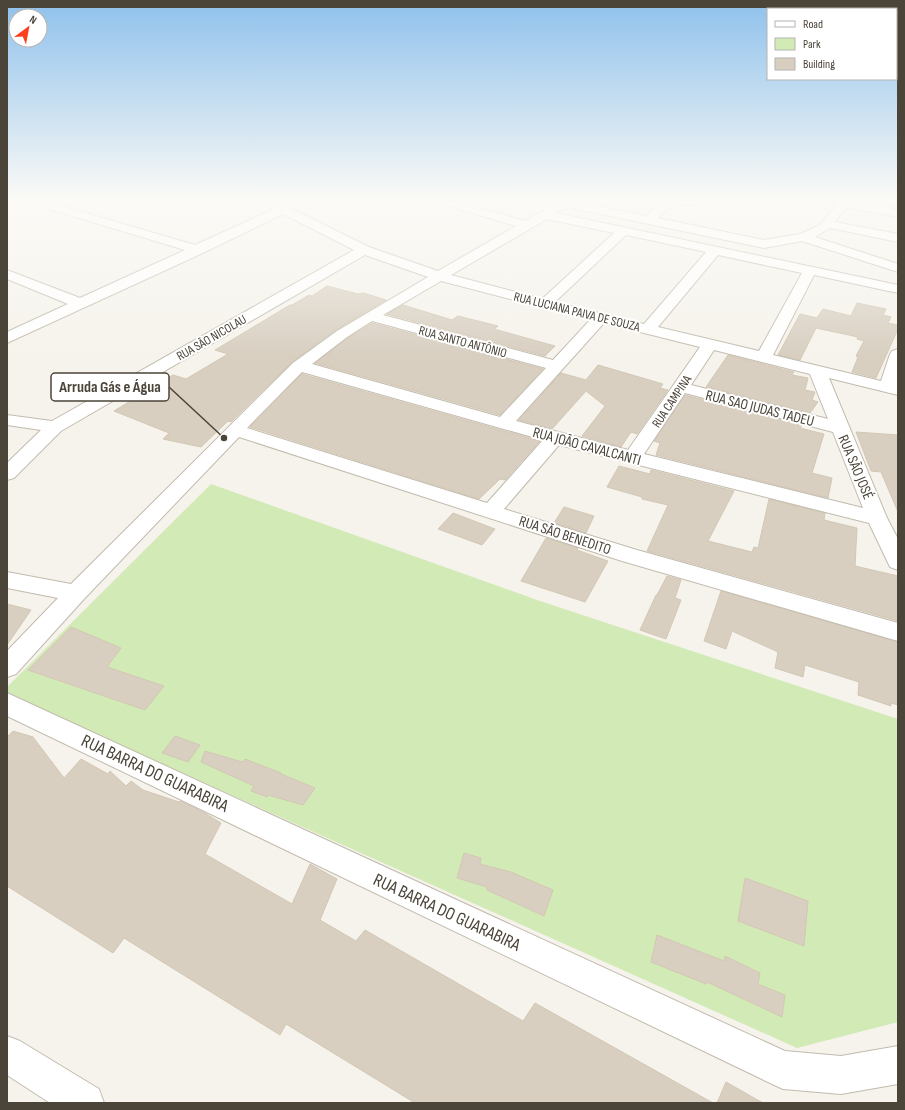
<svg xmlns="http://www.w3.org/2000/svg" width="905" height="1110" viewBox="0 0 905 1110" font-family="'Sofia Sans Condensed',sans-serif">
	<rect width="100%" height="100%" fill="#f6f3ec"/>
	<path fill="#d2eab5" d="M 211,484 L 540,601 L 898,719 L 898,1022 L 797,1048 L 7,695 L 7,687 Z"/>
	<path fill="#d8cfc1" stroke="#d3c7b4" d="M 327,286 L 358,294 L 364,293 L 386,300 L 336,330 L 292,362 L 231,422 L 228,421 L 201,447 L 163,439 L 169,433 L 114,411 L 173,375 L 186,379 L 228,354 L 215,350 L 290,305 L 292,305 L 309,295 L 312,296 Z
		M 857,303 L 886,309 L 883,315 L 891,317 L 888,323 L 898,325 L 898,329 L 876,378 L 852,372 L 858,357 L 856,356 L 864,341 L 857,339 L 858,337 L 816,328 L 800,360 L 778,355 L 800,314 L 817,318 L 823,309 L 851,316 Z
		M 403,305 L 452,320 L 458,316 L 498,326 L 494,329 L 555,346 L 545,356 L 387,314 Z
		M 372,323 L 543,369 L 500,415 L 315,363 L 348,338 Z
		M 728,355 L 794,372 L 792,375 L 808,378 L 805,390 L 815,392 L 812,400 L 818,402 L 810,413 L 706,387 Z
		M 598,365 L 663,384 L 660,388 L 668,390 L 637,434 L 631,432 L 621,447 L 582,436 L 605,406 L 586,391 L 552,429 L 519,420 L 561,373 L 586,380 Z
		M 302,374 L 540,441 L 505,480 L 500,479 L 479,499 L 250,427 Z
		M 685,395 L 802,425 L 800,428 L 824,434 L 812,473 L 832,478 L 828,498 L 656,455 L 660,443 L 654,441 Z
		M 856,432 L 898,435 L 898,512 L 881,472 L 871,471 Z
		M 619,466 L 650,474 L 651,470 L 734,491 L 708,541 L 752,552 L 754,547 L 758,548 L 769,499 L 825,513 L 824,520 L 857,528 L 855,566 L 898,576 L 898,621 L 647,551 L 668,505 L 642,499 L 642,497 L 607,487 Z
		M 564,507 L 594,516 L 586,533 L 554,523 Z
		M 453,513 L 495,529 L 482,545 L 438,529 Z
		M 546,538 L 578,548 L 577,550 L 608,561 L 585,602 L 521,581 Z
		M 667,576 L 681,580 L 675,598 L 681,600 L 666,639 L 640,630 L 656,595 L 657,595 Z
		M 721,591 L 898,642 L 898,705 L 891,703 L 891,706 L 858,695 L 859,682 L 805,665 L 803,677 L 775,668 L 778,652 L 732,631 L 726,649 L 704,641 Z
		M 7,604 L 31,610 L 7,645 Z
		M 71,627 L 121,648 L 107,667 L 164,686 L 145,710 L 28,670 Z
		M 13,731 L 33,737 L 64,778 L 81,759 L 108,774 L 110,771 L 126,786 L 131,781 L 143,790 L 179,802 L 180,801 L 203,812 L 221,823 L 205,854 L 292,904 L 310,864 L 337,879 L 320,920 L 356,941 L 365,930 L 523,1021 L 535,1003 L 713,1103 L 415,1103 L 286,1024 L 280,1035 L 124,938 L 113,953 L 7,886 L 7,737 Z
		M 175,736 L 200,745 L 188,762 L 162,753 Z
		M 205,751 L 242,762 L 245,759 L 281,773 L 281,774 L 315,788 L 303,805 L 268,795 L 267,797 L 251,791 L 254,786 L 201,762 Z
		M 464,853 L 481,858 L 480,864 L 511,872 L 553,890 L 544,916 L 487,890 L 487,887 L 457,878 Z
		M 745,878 L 808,901 L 804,946 L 738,921 Z
		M 657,935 L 724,961 L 725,956 L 760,973 L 758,984 L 785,995 L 782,1017 L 707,982 L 706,984 L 651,962 Z
		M 726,1082 L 763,1103 L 717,1103 Z"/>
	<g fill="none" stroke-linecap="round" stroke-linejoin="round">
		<defs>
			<path id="minor" d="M 27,201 L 45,201 L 195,245 L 274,209 L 263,203 L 261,201 L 276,201 L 369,247 L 438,271 L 516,226 L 438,203 L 436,201 L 455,201 L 525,221 L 561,201 L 575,201 L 646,216 L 663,201 L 711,201 L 709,203 L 705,204 L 670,206 L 658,218 L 764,240 L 800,234 L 816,227 L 821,224 L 837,205 L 831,203 L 829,201 L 853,201 L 898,209 L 898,217 L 847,207 L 835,222 L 898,234 L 898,242 L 830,228 L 815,237 L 898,264 L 898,272 L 802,241 L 764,248 L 567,207 L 556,213 L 898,285 L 898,293 L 814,275 L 773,355 L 881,381 L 890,354 L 892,351 L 898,349 L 898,395 L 829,378 L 887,518 L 898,539 L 898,570 L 890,567 L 869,523 L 559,445 L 504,509 L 637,550 L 898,623 L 898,641 L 622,561 L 239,437 L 84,599 L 16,674 L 7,677 L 7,651 L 58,598 L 7,588 L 7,572 L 71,584 L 293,363 L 337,331 L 428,277 L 365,255 L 61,431 L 14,478 L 7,480 L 7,463 L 41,430 L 7,425 L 7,415 L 52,421 L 354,250 L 283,214 L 203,253 L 7,343 L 7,332 L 68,304 L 7,279 L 7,270 L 80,298 L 185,250 L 29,203 ZM 547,219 L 614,233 L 542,299 L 451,275 ZM 626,235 L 706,252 L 644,324 L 555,302 ZM 718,255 L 802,273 L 759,351 L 658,327 ZM 441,281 L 590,320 L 553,360 L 383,315 ZM 372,321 L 546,368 L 500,417 L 312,364 L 347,337 ZM 604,323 L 700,347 L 628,450 L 516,421 ZM 714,350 L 810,374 L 828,419 L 691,385 ZM 302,372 L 543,440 L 487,503 L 247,428 ZM 685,393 L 833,432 L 863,508 L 644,454 Z
				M 7,693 L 785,1051 L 841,1056 L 898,1046 L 898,1084 L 841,1094 L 783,1089 L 770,1083 L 7,716 Z
				M 7,1036 L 20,1041 L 99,1089 L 104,1103 L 50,1103 L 7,1075 Z"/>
		</defs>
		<use href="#minor" stroke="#c2bbae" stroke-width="2"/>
		<use href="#minor" fill="#fff" fill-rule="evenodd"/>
	</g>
	<linearGradient id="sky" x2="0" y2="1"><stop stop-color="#8fc1ec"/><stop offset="0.56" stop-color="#fbfaf6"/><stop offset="1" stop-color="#fbfaf6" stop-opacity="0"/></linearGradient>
	<rect width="905" height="356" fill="url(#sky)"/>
	<g text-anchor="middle" stroke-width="4" stroke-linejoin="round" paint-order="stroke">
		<g font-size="13" fill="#4b4439" stroke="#fff">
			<text transform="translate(577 311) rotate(14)" y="5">RUA LUCIANA PAIVA DE SOUZA</text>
			<text transform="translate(211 337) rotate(-30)" y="5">RUA SÃO NICOLAU</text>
			<text transform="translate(463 341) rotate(15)" y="5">RUA SANTO ANTÔNIO</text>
			<text transform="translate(671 401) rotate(-56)" y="5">RUA CAMPINA</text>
		</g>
		<g font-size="15" fill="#4b4439" stroke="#fff">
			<text transform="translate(760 408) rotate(14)" y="5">RUA SAO JUDAS TADEU</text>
			<text transform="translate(587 446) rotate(15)" y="5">RUA JOÃO CAVALCANTI</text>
			<text transform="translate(856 467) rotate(67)" y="5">RUA SÃO JOSÉ</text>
			<text transform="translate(565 535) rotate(18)" y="5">RUA SÃO BENEDITO</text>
		</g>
		<g font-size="18" fill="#4b4439" stroke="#fff">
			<text transform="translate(155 773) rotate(25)" y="6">RUA BARRA DO GUARABIRA</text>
			<text transform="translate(447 912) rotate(25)" y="6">RUA BARRA DO GUARABIRA</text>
		</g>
	</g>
	<path fill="none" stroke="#4b4439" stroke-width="1.5" d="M224 438L169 387"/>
	<circle fill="#4b4439" stroke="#fff" stroke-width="1.5" cx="224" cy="438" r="4"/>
	<rect fill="#fff" stroke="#4b4439" stroke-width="1.5" x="51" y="373" width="118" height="28" rx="4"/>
	<g font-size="16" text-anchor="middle" font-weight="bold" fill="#4b4439">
		<text x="110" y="392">Arruda Gás e Água</text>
	</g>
	<rect width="905" height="1110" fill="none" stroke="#4b4439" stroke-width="16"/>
	<rect x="767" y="8" width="130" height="72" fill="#ffffff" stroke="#b7b4b0"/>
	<rect x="775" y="21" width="20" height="6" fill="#ffffff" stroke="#b7b4b0"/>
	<text x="803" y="28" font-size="12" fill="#4b4439">Road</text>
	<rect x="775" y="38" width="20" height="12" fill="#d2eab5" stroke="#b7b4b0"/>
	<text x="803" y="48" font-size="12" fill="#4b4439">Park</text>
	<rect x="775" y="58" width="20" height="12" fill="#d8cfc1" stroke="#b7b4b0"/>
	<text x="803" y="68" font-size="12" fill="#4b4439">Building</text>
	<g transform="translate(28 28) rotate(32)"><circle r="19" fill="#ffffff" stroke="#b7b4b0"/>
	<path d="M0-3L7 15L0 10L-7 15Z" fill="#fc3f1d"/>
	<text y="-6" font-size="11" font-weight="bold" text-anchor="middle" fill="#4b4439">N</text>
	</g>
</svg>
